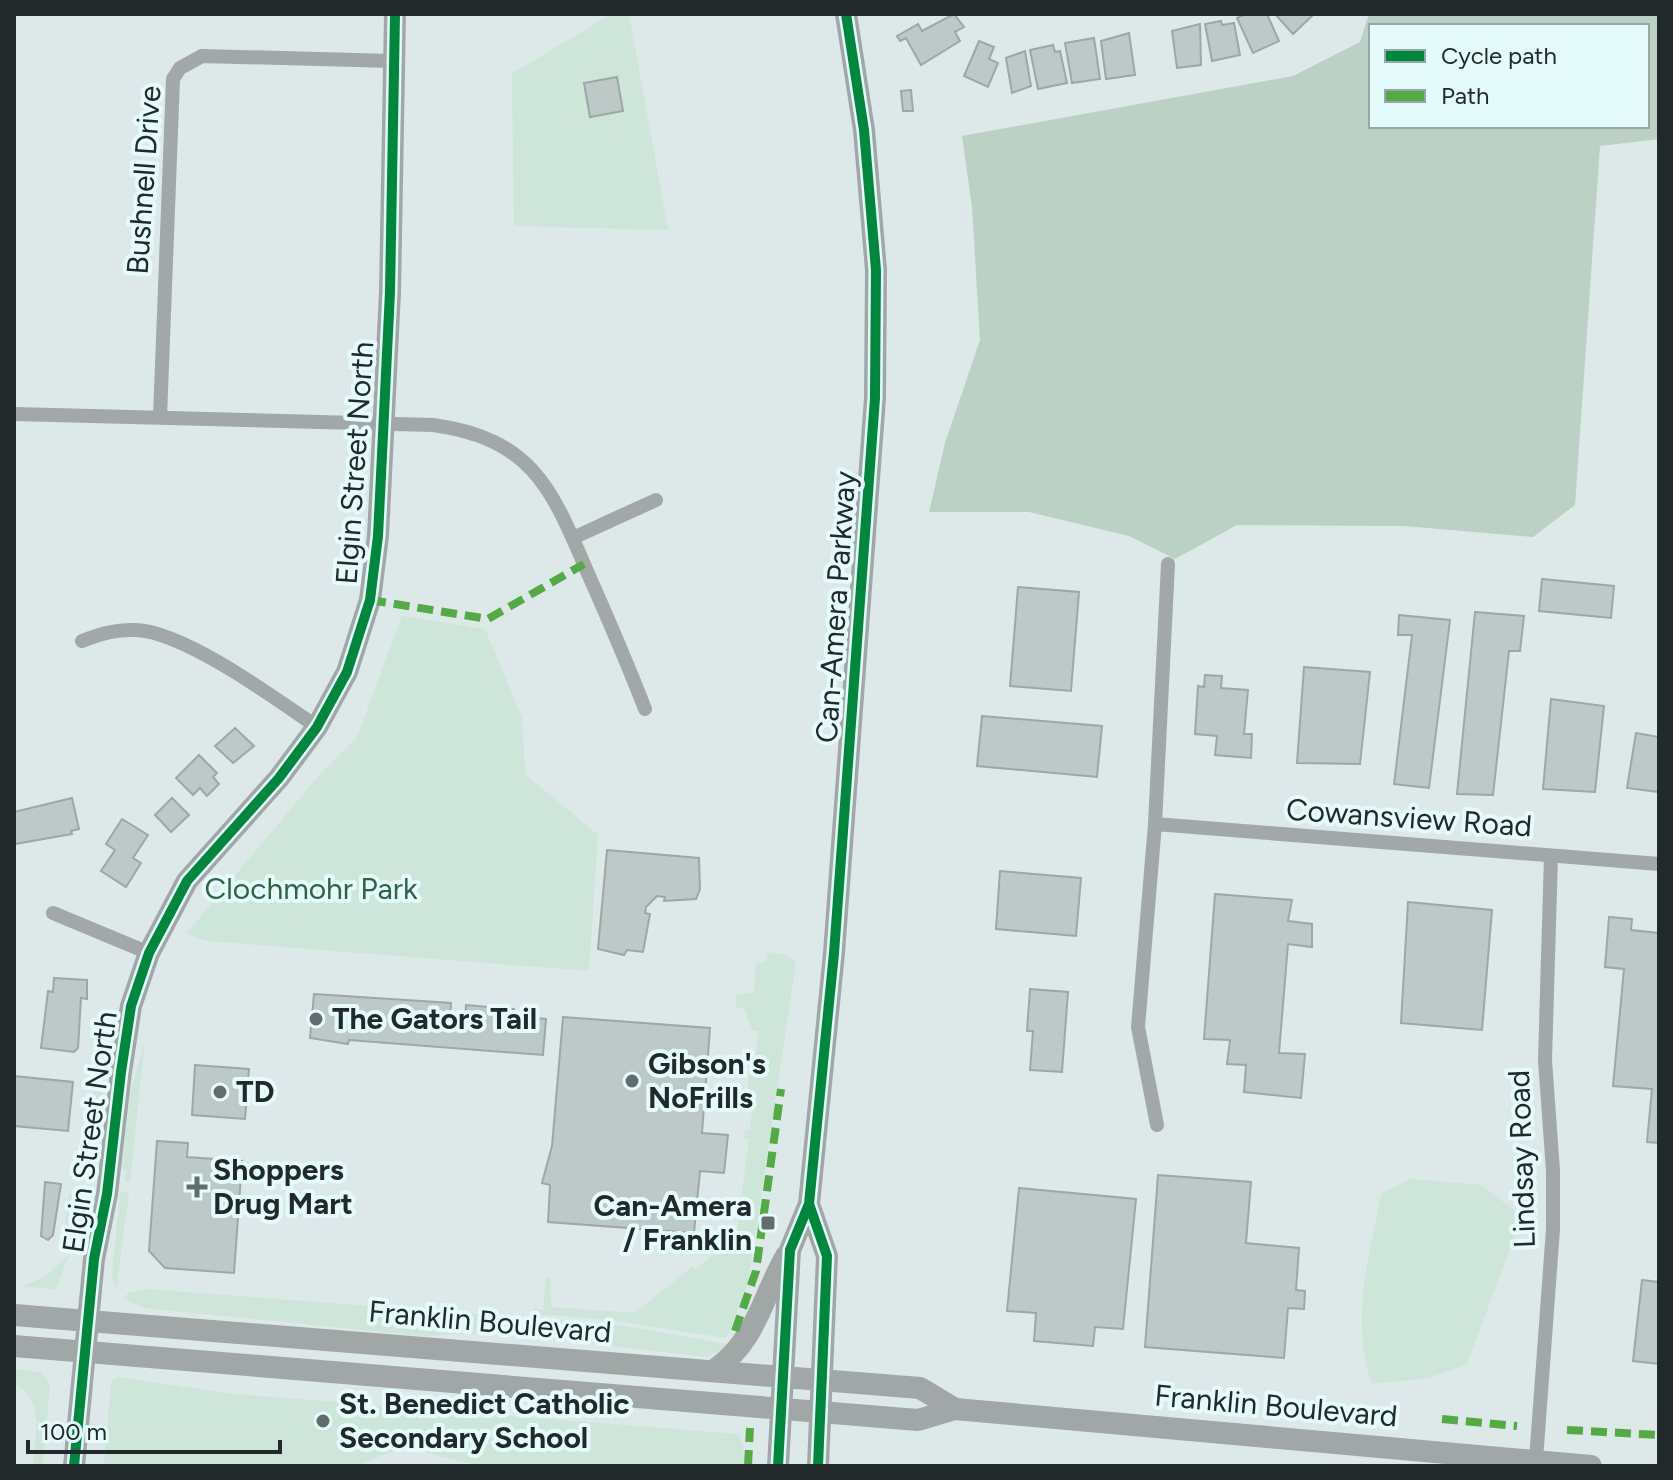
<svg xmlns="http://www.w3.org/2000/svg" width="1673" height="1480" viewBox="0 0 1673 1480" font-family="Figtree,sans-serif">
	<rect width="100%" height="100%" fill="#dde8e8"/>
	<path fill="#cee5d9" d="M 612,14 L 629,14 L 668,230 L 514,226 L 512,74 Z
		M 402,616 L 485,629 L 522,717 L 525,774 L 598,835 L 589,971 L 207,941 L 186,934 L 321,773 L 357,737 Z
		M 768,952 L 786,955 L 796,962 L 748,1282 L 729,1332 L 725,1338 L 612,1320 L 534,1314 L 534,1309 L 543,1310 L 546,1279 L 550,1278 L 551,1307 L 635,1313 L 693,1266 L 696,1269 L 725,1245 L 723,1241 L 737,1229 L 749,1139 L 744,1138 L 745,1130 L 750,1130 L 753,1099 L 747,1099 L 750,1065 L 755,1064 L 758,1031 L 752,1030 L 744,1008 L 736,1007 L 736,995 L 754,993 L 756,963 L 766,962 Z
		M 145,1039 L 130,1182 L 125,1181 L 126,1170 L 122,1169 L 130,1095 Z
		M 95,1078 L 103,1082 L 96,1145 L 87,1156 Z
		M 1411,1179 L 1481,1185 L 1514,1210 L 1514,1238 L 1467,1364 L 1429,1378 L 1371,1384 C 1351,1313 1368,1264 1381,1194 Z
		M 120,1192 L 129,1193 L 116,1291 L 112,1274 Z
		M 79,1193 L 70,1248 L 64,1254 L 59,1246 L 64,1238 L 69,1195 Z
		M 69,1255 L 56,1289 L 21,1287 L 44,1277 Z
		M 146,1289 L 504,1316 L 496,1328 L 485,1333 L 426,1336 L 143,1308 L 123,1298 L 128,1293 Z
		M 530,1318 L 624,1326 L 732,1345 L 707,1357 L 550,1339 L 538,1331 Z
		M 14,1369 L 40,1372 L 50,1384 L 43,1466 L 33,1466 C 35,1436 46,1399 14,1383 Z
		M 117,1377 L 234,1394 L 738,1434 L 743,1445 L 744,1466 L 480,1466 L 416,1450 L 394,1451 L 355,1466 L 104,1466 L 111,1382 Z"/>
	<path fill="#bbd1c5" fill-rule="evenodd" d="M 1369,14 L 1659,14 L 1659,139 L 1600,146 L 1575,505 L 1533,537 L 1404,526 L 1237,525 L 1175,559 L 1129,536 L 1029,512 L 929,512 L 945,443 L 980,340 L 972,207 L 962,136 L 1293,76 L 1360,42 ZM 1371,26 L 1647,26 L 1647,126 L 1371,126 Z"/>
	<path fill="#bcc9c7" stroke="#9fa7a6" stroke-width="2" d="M 954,14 L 964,27 L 955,32 L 960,41 L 921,65 L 906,38 L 900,41 L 897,36 L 918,24 L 922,31 Z
		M 1246,14 L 1267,14 L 1279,41 L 1253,53 L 1237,18 Z
		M 1275,14 L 1313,14 L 1313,15 L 1293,34 Z
		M 1221,21 L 1222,25 L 1234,23 L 1240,55 L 1212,61 L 1205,24 Z
		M 1200,24 L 1201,65 L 1177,68 L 1172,31 Z
		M 1129,33 L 1135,75 L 1106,79 L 1101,41 Z
		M 1094,38 L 1100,79 L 1072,83 L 1065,43 Z
		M 979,41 L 994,47 L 989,59 L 998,63 L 988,87 L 964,76 Z
		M 1053,45 L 1055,52 L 1060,51 L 1067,83 L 1038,89 L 1030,50 Z
		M 1025,51 L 1031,86 L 1012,93 L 1006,58 Z
		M 617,77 L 623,111 L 590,117 L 584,83 Z
		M 911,90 L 913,111 L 903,111 L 901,91 Z
		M 1542,579 L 1614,586 L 1611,618 L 1539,611 Z
		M 1018,587 L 1079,592 L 1071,691 L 1010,686 Z
		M 1475,612 L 1524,616 L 1520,651 L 1509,651 L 1493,795 L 1457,794 Z
		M 1399,615 L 1450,620 L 1429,788 L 1394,784 L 1412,635 L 1398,635 Z
		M 1304,667 L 1370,672 L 1360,764 L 1297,763 Z
		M 1205,675 L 1222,676 L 1221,688 L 1248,690 L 1244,734 L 1252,734 L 1251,758 L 1215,755 L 1217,736 L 1195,734 L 1198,686 L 1204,687 Z
		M 1551,699 L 1604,706 L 1595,792 L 1543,789 Z
		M 982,716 L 1102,726 L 1097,777 L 977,766 Z
		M 235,728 L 254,746 L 233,763 L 215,746 Z
		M 1636,733 L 1659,737 L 1659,792 L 1627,788 Z
		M 199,755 L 217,773 L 213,777 L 219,784 L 207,796 L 200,788 L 193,795 L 176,778 Z
		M 72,798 L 79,829 L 71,831 L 72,834 L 15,844 L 14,812 Z
		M 172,798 L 189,815 L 171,832 L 155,815 Z
		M 122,819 L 148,835 L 133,858 L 141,863 L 126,887 L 101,871 L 115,850 L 106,844 Z
		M 607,850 L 699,858 L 700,889 L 696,899 L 664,901 L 665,897 L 657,896 L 646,907 L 645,913 L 650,914 L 643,952 L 627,950 L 624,955 L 598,949 Z
		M 1000,871 L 1081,878 L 1076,936 L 996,929 Z
		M 1215,894 L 1292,900 L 1288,921 L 1312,924 L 1312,947 L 1288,944 L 1279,1053 L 1305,1054 L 1301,1098 L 1244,1092 L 1246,1065 L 1227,1064 L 1230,1040 L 1204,1039 Z
		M 1408,902 L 1492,910 L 1482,1030 L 1401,1023 Z
		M 1609,917 L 1632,919 L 1631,930 L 1659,933 L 1659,1143 L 1647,1142 L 1652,1089 L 1613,1086 L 1624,969 L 1605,967 Z
		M 54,978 L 87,980 L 87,999 L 81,998 L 78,1048 L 74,1052 L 41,1048 L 48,991 L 53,992 Z
		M 1030,989 L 1068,992 L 1062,1072 L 1030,1070 L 1033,1031 L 1027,1031 Z
		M 314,994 L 451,1003 L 450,1018 L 465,1019 L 466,1005 L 514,1009 L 514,1016 L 546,1019 L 543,1055 L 349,1040 L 348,1044 L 310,1038 Z
		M 563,1017 L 710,1028 L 702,1133 L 728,1135 L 724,1173 L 700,1171 L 694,1233 L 548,1222 L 550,1185 L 542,1183 L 552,1146 Z
		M 195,1065 L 249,1069 L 245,1119 L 192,1115 Z
		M 14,1076 L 73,1082 L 68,1131 L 14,1126 Z
		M 157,1141 L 188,1143 L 187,1157 L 242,1161 L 234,1273 L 165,1268 L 149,1251 Z
		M 1158,1175 L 1251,1182 L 1246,1243 L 1299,1248 L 1296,1290 L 1305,1291 L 1304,1309 L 1288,1308 L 1284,1358 L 1145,1347 Z
		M 45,1182 L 61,1184 L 53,1235 L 48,1240 L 41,1236 Z
		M 1019,1188 L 1136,1199 L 1123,1329 L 1095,1327 L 1093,1346 L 1034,1341 L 1036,1313 L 1007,1311 Z
		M 1642,1280 L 1659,1282 L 1659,1364 L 1633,1361 Z"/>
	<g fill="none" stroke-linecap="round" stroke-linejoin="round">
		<path stroke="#a2a7a7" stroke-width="14" d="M 14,414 L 433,425 C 536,439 553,493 590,578 C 609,621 628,665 645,709
			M 160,417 L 173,79 L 180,68 L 202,56 L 393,61
			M 575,537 L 656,500
			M 82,641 C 100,634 116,629 136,630 C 185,632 276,699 317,727
			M 1155,824 L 1659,864
			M 53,913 L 149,953
			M 1157,1125 L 1138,1027 L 1155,824 L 1168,564
			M 1536,1460 L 1553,1229 L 1553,1171 L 1545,1060 L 1551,856"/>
		<path stroke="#a1a6a7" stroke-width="22" d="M 809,1204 L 827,1256 L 818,1466
			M 14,1315 L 920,1388 L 955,1409
			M 14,1346 L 918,1420 L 955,1409 L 1591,1466
			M 713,1371 C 756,1342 761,1300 786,1256
			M 74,1466 L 94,1259 L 107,1194 L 121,1072 L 131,1006 L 149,953 L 187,881 L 279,778 L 317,727 L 347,672 L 370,600 L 378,536 L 390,292 L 395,14
			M 778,1466 L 790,1250 L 809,1204 L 834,953 L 875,398 L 876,270 L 864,130 L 846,14"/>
		<path stroke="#53ab44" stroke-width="8" stroke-dasharray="16 8" stroke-linecap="butt" d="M 370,600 L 488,619 L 584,564
			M 735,1331 L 756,1271 L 781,1089
			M 1442,1419 L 1517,1426
			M 1567,1430 L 1659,1435
			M 748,1466 L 750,1428"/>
		<defs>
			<path id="cycleway" d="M 809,1204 L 827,1256 L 818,1466
				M 74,1466 L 94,1259 L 107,1194 L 121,1072 L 131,1006 L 149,953 L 187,881 L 279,778 L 317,727 L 347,672 L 370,600 L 378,536 L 390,292 L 395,14
				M 778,1466 L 790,1250 L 809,1204 L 834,953 L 875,398 L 876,270 L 864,130 L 846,14"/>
		</defs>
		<use href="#cycleway" stroke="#e5fafb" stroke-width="15"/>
		<use href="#cycleway" stroke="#00873e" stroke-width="10"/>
	</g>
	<g fill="#636c6c" stroke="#e5fafb" stroke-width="3">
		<circle cx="316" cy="1019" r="8"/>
		<circle cx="632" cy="1081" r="8"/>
		<circle cx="220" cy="1092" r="8"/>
		<path d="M193 1175h8v8h8v8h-8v8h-8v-8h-8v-8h8z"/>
		<rect x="760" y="1215" width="16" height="16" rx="4"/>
		<circle cx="323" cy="1421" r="8"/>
	</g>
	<g text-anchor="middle" stroke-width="8" stroke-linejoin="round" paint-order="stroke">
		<g font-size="30" fill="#22292a" stroke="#e5fafb">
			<text transform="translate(144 180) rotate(-86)" y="10">Bushnell Drive</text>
			<text transform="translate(355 463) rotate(-86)" y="10">Elgin Street North</text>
			<text transform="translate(836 607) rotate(-86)" y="10">Can-Amera Parkway</text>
			<text transform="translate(1409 818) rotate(4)" y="10">Cowansview Road</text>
			<text transform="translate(90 1132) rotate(-82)" y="10">Elgin Street North</text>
			<text transform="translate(1522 1159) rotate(-92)" y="10">Lindsay Road</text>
			<text transform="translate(490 1322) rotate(5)" y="10">Franklin Boulevard</text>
			<text transform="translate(1276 1406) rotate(5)" y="10">Franklin Boulevard</text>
		</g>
		<g font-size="30" fill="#2f6344" stroke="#e5fafb">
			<text x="311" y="899">Clochmohr Park</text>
		</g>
		<g font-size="30" font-weight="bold" fill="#22292a" stroke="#e5fafb" text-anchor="start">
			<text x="332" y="1029">The Gators Tail</text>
			<text x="648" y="1074">Gibson's<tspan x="648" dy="34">NoFrills</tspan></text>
			<text x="236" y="1102">TD</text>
			<text x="213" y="1180">Shoppers<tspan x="213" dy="34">Drug Mart</tspan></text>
			<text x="752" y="1216" text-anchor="end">Can-Amera<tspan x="752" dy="34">/ Franklin</tspan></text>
			<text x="339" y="1414">St. Benedict Catholic<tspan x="339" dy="34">Secondary School</tspan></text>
		</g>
	</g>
	<rect width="1673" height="1480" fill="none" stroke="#22292a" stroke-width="32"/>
	<rect x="1369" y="24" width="280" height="104" fill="#e5fafb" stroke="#97a6a7" stroke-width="2"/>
	<rect x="1385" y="50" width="40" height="12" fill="#00873e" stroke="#97a6a7" stroke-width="2"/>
	<text x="1441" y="64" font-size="24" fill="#22292a">Cycle path</text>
	<rect x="1385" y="90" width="40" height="12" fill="#53ab44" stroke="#97a6a7" stroke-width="2"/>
	<text x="1441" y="104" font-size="24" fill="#22292a">Path</text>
	<path d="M28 1440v12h252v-12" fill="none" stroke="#22292a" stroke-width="4"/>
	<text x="40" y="1440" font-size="24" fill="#22292a" stroke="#e5fafb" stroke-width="6" paint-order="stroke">100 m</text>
</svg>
